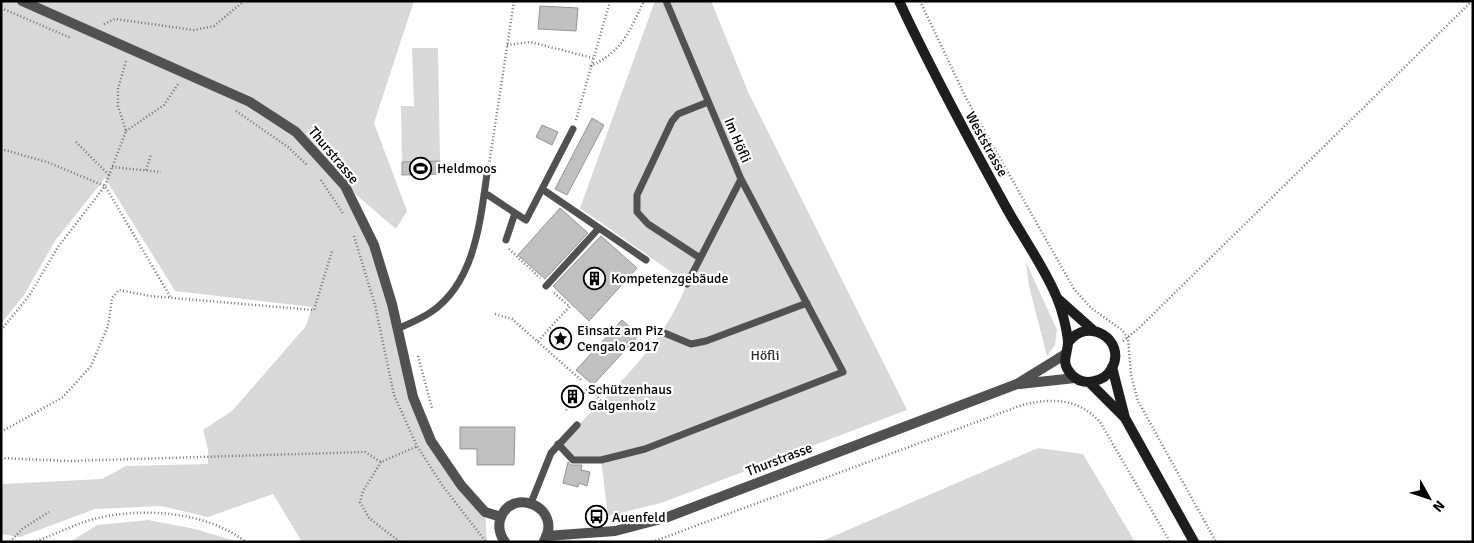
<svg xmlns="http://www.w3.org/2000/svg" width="1474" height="543" viewBox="0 0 1474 543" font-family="Signika,sans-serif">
	<rect width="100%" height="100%" fill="#fff"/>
	<path fill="#d8d8d8" d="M 1,1 L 414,1 L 374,123 L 407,211 L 396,229 L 347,187 L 374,245 L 431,441 L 485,512 L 487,542 L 302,542 L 273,494 L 208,517 L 161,506 L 95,509 L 20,537 L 1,534 L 1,484 L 102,479 L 126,466 L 208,464 L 208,449 L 203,430 L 232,411 L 306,326 L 312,307 L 175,291 L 105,178 L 55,241 L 24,295 L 1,324 Z
		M 655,1 L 711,1 L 749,94 L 907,410 L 661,503 L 608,516 L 601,460 L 573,460 L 558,445 C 606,396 663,348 687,283 L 580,208 Z
		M 412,48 L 438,48 L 440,161 L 402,162 L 401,106 L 414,106 Z
		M 1026,262 L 1057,330 L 1055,345 L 1047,356 L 1029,286 Z
		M 1038,448 L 1083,454 L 1135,542 L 820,542 Z
		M 148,520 L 195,529 L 238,542 L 70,542 L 97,525 Z"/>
	<path fill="#c0c0c0" stroke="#959595" d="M 540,6 L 578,8 L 576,31 L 538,29 Z
		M 592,118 L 604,125 L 567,195 L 555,189 Z
		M 542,125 L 558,132 L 552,145 L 536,137 Z
		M 440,161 L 440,174 L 402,175 L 402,162 Z
		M 560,208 L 588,233 L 545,279 L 518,255 Z
		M 601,236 L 637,268 L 589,321 L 553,286 Z
		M 622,320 L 639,335 L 593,385 L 576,370 Z
		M 460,427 L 515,427 L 514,465 L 477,465 L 477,449 L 460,449 Z
		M 568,462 L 571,465 L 582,465 L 581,470 L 590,472 L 587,486 L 579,483 L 578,487 L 563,483 Z"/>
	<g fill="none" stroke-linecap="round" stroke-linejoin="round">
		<path stroke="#737373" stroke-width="2.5" stroke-dasharray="1 2.5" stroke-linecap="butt" d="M 920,1 L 967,100 L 1074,289 L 1091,308 L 1122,330 L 1128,338 L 1131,375 L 1138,401 L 1216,542
			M 1,8 L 71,38
			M 104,24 L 115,19 L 194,30 L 214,26 L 244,1
			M 507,45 L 530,42 L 593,58
			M 590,66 C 623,52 629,31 644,1
			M 236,111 L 288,147 L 307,165
			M 576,120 L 610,1
			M 126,131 L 164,105 L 178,84
			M 76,142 L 109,175
			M 1,149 L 47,162 L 105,186 L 171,298
			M 489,165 L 514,1
			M 112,167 L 161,172
			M 146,170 L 151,155
			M 321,180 L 344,215
			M 354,236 L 375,305 L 394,395 L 417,446 L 442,485 L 486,542
			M 509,249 L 540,278
			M 554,293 L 569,306
			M 495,314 L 512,319 L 581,380
			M 1,330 L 29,296 L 58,247 L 105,186 L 126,131 L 118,106 L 118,89 L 126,61
			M 538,341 L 571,305
			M 1123,341 L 1138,329 L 1472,1
			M 418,356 L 432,408
			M 588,387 L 601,401
			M 566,410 L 589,388
			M 1,432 L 63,397 L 91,366 L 108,326 L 112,298 L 119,290 L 150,296 L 314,310 L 332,251
			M 1,458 L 68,461 L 365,452 L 381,462 L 418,446
			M 381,462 L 363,491 L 360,502 L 369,518 L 400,542
			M 10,542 L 22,529 L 49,512
			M 33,542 C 55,535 76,523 98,518 C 146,507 207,512 246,542
			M 652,542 L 1025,404 C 1055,398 1078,399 1100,422 L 1170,542"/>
		<path stroke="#515151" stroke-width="7" d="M 666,1 L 741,179 L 687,284
			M 542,189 L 646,260
			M 484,194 L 488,195 L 515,213 L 506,240
			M 515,213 L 526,220 L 573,129
			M 700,258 L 648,224 L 637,212 L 637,195 L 672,121 L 678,114 L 708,102
			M 546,286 L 599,228
			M 397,329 C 408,324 421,319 431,312 C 475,282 480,222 487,174
			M 662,332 L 691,344 L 706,341 L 807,303
			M 558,444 L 573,460 L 601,460 L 645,449 L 843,372 L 741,179
			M 531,503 L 551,453 L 577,425"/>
		<path stroke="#515151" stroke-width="10" d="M 22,1 L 250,102 L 296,132 L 345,186 L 374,245 L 392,304 L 413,397 L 431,441 L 461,485 L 485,512 L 501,517
			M 1020,384 L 1075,378
			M 546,536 L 615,531 L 665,518 L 1017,384 L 1064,355
			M 505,542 C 500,535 498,528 500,520 C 510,485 564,507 544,541"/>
		<path stroke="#1e1e1e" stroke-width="10" d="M 899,1 C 932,72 969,140 1007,209 C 1022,236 1046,270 1057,298 C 1062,310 1067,329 1068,342 C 1068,354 1060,362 1071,374 C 1082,387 1104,383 1112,368 C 1127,340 1087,315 1068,343
			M 1057,298 L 1094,331
			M 1112,367 L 1125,418 L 1194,542
			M 1089,382 L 1125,418"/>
	</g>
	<defs>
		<symbol id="stadium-ring" viewBox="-11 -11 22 22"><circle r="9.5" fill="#fff" stroke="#000" stroke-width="1.5"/><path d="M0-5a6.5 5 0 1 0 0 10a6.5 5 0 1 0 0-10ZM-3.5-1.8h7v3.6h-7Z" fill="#000"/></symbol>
		<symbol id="building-ring" viewBox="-11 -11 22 22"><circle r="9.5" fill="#fff" stroke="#000" stroke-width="1.5"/><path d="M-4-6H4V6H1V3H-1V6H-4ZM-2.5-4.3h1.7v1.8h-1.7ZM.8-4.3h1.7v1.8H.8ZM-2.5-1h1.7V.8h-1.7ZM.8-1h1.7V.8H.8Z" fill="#000"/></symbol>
		<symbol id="sight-ring" viewBox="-11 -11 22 22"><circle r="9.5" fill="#fff" stroke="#000" stroke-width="1.5"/><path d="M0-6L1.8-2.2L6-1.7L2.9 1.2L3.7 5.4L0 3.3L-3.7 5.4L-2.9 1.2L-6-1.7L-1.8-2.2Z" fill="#000"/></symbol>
		<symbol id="bus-ring" viewBox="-11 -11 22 22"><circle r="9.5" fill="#fff" stroke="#000" stroke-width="1.5"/><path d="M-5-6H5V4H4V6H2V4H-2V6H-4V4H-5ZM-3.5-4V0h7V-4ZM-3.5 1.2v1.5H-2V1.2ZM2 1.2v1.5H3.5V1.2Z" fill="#000"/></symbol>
	</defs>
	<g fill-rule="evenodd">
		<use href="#stadium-ring" x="408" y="156" width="25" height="25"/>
		<use href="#building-ring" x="582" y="266" width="25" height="25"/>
		<use href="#sight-ring" x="548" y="326" width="25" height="25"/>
		<use href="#building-ring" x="560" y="384" width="25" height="25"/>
		<use href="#bus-ring" x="584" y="504" width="25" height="25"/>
	</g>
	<g text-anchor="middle" stroke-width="4.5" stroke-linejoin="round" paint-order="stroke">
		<g font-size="14" fill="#000" stroke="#fff">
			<text transform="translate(738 140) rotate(67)" y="5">Im Höfli</text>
			<text transform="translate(987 144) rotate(61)" y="5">Weststrasse</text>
			<text transform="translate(334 155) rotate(50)" y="5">Thurstrasse</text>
			<text transform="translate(779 459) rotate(-21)" y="5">Thurstrasse</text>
		</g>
		<g font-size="14" fill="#000" stroke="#fff" text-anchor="start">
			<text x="437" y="173">Heldmoos</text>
			<text x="611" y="283">Kompetenzgebäude</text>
			<text x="577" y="335">Einsatz am Piz<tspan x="577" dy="16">Cengalo 2017</tspan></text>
			<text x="588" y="394">Schützenhaus<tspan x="588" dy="16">Galgenholz</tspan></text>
			<text x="612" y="522">Auenfeld</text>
		</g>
		<g font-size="14" fill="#2f2f2f" stroke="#fff">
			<text x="765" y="360">Höfli</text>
		</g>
	</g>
	<rect width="1474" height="543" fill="none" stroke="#000000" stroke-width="5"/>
	<g transform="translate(1429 498) rotate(130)" stroke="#ffffff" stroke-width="4" paint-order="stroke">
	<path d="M0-4L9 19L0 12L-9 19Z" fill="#000000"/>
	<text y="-8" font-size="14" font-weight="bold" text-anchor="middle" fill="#000000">N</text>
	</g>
</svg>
